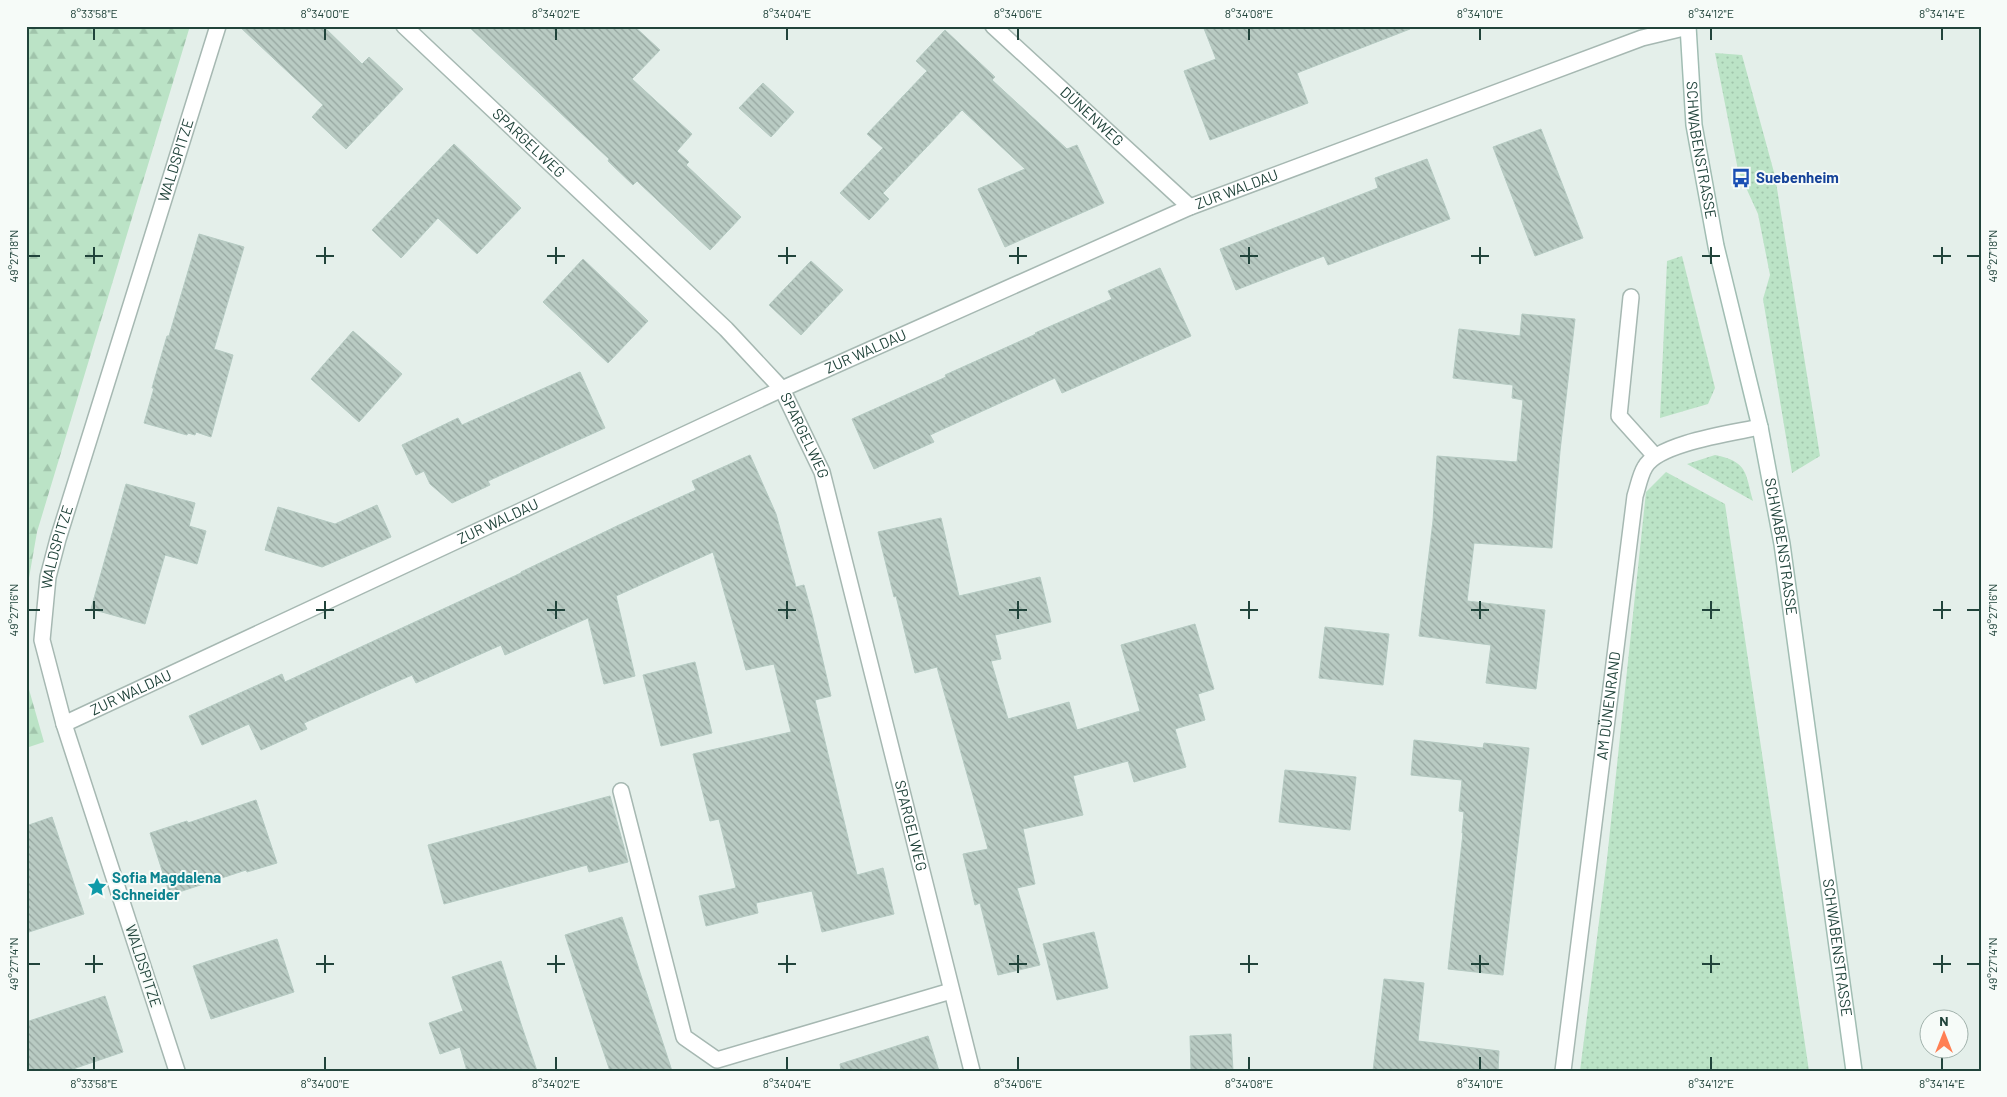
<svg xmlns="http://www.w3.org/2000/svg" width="2007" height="1097" viewBox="0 0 2007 1097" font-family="Barlow,sans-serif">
	<defs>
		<pattern id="green-dots" width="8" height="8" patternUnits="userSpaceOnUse" patternTransform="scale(1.25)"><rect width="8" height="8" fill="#bbe3c6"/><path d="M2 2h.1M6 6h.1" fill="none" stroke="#a0c4ab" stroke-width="1.8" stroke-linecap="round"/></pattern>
		<pattern id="forest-firs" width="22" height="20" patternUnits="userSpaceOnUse" patternTransform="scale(1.25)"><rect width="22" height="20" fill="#bbe3c6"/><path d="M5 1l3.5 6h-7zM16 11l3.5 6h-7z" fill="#a0c4ab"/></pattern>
		<pattern id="building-back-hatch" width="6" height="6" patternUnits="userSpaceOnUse" patternTransform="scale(1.25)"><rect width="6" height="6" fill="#b9cbc3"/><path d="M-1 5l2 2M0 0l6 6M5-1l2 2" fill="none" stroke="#96a6a0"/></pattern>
	</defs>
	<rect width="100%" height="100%" fill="#e4efea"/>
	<path fill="url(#green-dots)" d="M 1715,53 L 1742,55 L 1775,176 L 1820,456 L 1792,473 L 1763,299 L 1770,275 L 1758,214 L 1738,170 Z
		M 1682,256 L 1715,388 L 1708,404 L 1660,418 L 1667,261 Z
		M 1715,455 C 1748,462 1745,472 1753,501 L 1687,464 Z
		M 1666,472 L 1725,504 L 1809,1071 L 1580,1071 L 1607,859 L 1646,492 Z"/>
	<path fill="url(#forest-firs)" d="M 26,26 L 190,26 L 37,532 L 26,595 Z
		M 26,679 L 44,742 L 26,748 Z"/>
	<path fill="url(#building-back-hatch)" stroke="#b5cac2" d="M 239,26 L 323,26 L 362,64 L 369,57 L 403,89 L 346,149 L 312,117 L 323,105 Z
		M 468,26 L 634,26 L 660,50 L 632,79 L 692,134 L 677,151 L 689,162 L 686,165 L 741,217 L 710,250 L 637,181 L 633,185 L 608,161 L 609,159 Z
		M 1203,26 L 1410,26 L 1410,29 L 1297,73 L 1308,103 L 1210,140 L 1184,71 L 1216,59 Z
		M 945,30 L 995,77 L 992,80 L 1067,149 L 1077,145 L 1104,203 L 1005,247 L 978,189 L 1025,169 L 962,110 L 883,193 L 889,199 L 869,220 L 840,193 L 883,148 L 867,134 L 927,71 L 916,61 Z
		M 763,83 L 794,112 L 771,137 L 739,108 Z
		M 1541,129 L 1583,238 L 1535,256 L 1493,147 Z
		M 454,144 L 521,208 L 477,254 L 438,218 L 401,258 L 372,230 Z
		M 1427,159 L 1450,219 L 1328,265 L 1324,256 L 1236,290 L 1220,249 L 1378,188 L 1375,178 Z
		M 199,234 L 244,247 L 214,349 L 233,355 L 211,437 L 196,432 L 195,435 L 188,433 L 187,435 L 144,423 L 154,388 L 152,388 L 167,336 L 169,336 Z
		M 583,259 L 648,321 L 608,363 L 543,302 Z
		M 811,261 L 843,290 L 801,335 L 769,305 Z
		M 1160,268 L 1191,336 L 1062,393 L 1055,378 L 930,435 L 934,442 L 874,469 L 852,419 L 946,377 L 945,375 L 1036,334 L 1035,333 L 1112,299 L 1108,291 Z
		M 1522,314 L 1575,319 L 1560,451 L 1552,548 L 1474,543 L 1467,601 L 1545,610 L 1536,689 L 1486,683 L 1491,645 L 1419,636 L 1433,521 L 1437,456 L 1517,462 L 1523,400 L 1512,398 L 1513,385 L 1453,378 L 1459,329 L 1520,336 Z
		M 353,331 L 402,374 L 359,422 L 311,379 Z
		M 580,372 L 605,428 L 488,481 L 490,485 L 452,503 L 430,484 L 424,471 L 416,475 L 402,445 L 458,418 L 462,425 Z
		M 750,455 L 776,514 L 796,587 L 804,585 L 812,614 L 831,696 L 815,700 L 857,875 L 883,868 L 894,914 L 822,932 L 812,891 L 756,903 L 758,913 L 706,926 L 699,896 L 736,888 L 719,819 L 710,821 L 693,754 L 791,732 L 774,664 L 746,670 L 713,552 L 616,596 L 635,676 L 604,684 L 588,618 L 505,655 L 501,645 L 416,683 L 412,675 L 304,723 L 307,729 L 261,750 L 249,724 L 202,745 L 189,716 L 282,674 L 285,682 L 521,573 L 521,572 L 619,525 L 696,490 L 692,481 Z
		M 126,484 L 195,503 L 189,526 L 206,531 L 197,564 L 165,555 L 145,624 L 91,609 Z
		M 377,505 L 391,537 L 322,567 L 265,550 L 278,507 L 335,524 Z
		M 941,518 L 959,596 L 1040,577 L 1051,622 L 995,635 L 1001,659 L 991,661 L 1008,719 L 1069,702 L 1077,730 L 1140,711 L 1121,645 L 1195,624 L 1214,689 L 1198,694 L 1205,720 L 1175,729 L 1186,767 L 1134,782 L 1128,761 L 1073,776 L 1083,815 L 1023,829 L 1035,884 L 1017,888 L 1040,965 L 998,975 L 980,903 L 975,905 L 963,854 L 988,849 L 937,667 L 915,673 L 896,596 L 894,597 L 878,532 Z
		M 1325,627 L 1389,634 L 1383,685 L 1319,678 Z
		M 695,662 L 712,733 L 661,746 L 643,675 Z
		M 1414,740 L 1483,748 L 1484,743 L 1529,748 L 1503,975 L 1448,969 L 1463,833 L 1462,833 L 1464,812 L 1459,811 L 1462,780 L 1411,775 Z
		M 1285,770 L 1356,777 L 1350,830 L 1279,822 Z
		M 610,796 L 628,862 L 589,872 L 587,865 L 444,904 L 428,845 Z
		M 256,800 L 277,863 L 247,872 L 246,870 L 170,895 L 150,833 L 187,821 L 188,823 Z
		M 52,817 L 84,914 L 26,933 L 26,826 Z
		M 622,917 L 633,951 L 672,1071 L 610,1071 L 593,1021 L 565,935 Z
		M 1094,932 L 1108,988 L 1057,1000 L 1043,944 Z
		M 277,939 L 294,992 L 211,1019 L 193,966 Z
		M 501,961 L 522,1027 L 537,1071 L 467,1071 L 460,1047 L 440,1054 L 429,1023 L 463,1011 L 452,977 Z
		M 1384,979 L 1424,983 L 1418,1041 L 1499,1051 L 1498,1071 L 1373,1071 Z
		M 105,996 L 123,1052 L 67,1071 L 26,1071 L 26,1022 Z
		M 1231,1034 L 1233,1071 L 1191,1071 L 1190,1036 Z
		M 928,1036 L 939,1071 L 841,1071 L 840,1064 Z"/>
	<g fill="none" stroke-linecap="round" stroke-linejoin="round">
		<defs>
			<path id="lane" d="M 1631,297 L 1619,416 L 1655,456"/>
			<g id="street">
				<path id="s1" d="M 404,26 L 726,329 L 782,389 L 822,472 L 972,1071"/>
				<path id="s2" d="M 993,26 L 1190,207"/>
				<path id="s3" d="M 64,724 L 782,389 L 1190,207 L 1642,38 L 1688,27"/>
				<path d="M 621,791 L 684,1037 L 717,1060 L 951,991"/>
				<path id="s4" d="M 177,1071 L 64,724 L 42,640 L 48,577 L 58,539 L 218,26"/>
				<path id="s5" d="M 1563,1071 L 1635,496 C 1638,487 1640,475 1645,467 C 1658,443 1733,433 1760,427"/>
			</g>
			<g id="secondary">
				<path id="s6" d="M 1688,26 L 1694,125 L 1716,246 L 1760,427 L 1782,544 L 1854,1071"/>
			</g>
		</defs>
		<use href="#lane" stroke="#a6b8b2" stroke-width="18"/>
		<use href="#street" stroke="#a6b8b2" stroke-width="18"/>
		<use href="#secondary" stroke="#a1bdb3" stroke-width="18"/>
		<use href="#lane" stroke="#fff" stroke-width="15"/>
		<use href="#street" stroke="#fff" stroke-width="15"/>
		<use href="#secondary" stroke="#fff" stroke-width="15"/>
	</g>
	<path fill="none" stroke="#21443b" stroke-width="2" d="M 94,28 L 94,40M 325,28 L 325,40M 556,28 L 556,40M 787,28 L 787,40M 1018,28 L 1018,40M 1249,28 L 1249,40M 1480,28 L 1480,40M 1711,28 L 1711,40M 1942,28 L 1942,40M 94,247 L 94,264M 325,247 L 325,264M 556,247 L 556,264M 787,247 L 787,264M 1018,247 L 1018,264M 1249,247 L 1249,264M 1480,247 L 1480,264M 1711,247 L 1711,264M 1942,247 L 1942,264M 28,256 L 40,256M 85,256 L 103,256M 316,256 L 334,256M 547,256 L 565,256M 778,256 L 796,256M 1009,256 L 1027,256M 1240,256 L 1258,256M 1471,256 L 1489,256M 1702,256 L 1720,256M 1933,256 L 1951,256M 1967,256 L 1980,256M 94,601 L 94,619M 325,601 L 325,619M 556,601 L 556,619M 787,601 L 787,619M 1018,601 L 1018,619M 1249,601 L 1249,619M 1480,601 L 1480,619M 1711,601 L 1711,619M 1942,601 L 1942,619M 28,610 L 40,610M 85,610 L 103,610M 316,610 L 334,610M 547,610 L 565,610M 778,610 L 796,610M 1009,610 L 1027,610M 1240,610 L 1258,610M 1471,610 L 1489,610M 1702,610 L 1720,610M 1933,610 L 1951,610M 1967,610 L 1980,610M 94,955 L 94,973M 325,955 L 325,973M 556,955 L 556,973M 787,955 L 787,973M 1018,955 L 1018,973M 1249,955 L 1249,973M 1480,955 L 1480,973M 1711,955 L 1711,973M 1942,955 L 1942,973M 28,964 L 40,964M 85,964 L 103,964M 316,964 L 334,964M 547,964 L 565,964M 778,964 L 796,964M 1009,964 L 1027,964M 1240,964 L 1258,964M 1471,964 L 1489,964M 1702,964 L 1720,964M 1933,964 L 1951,964M 1967,964 L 1980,964M 94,1057 L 94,1070M 325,1057 L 325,1070M 556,1057 L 556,1070M 787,1057 L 787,1070M 1018,1057 L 1018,1070M 1249,1057 L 1249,1070M 1480,1057 L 1480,1070M 1711,1057 L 1711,1070M 1942,1057 L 1942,1070"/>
	<defs>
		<symbol id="bus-bare" viewBox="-9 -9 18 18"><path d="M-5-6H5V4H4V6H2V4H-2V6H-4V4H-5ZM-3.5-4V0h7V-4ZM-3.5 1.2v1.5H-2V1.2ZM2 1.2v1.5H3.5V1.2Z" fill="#1a4fb4" stroke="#f6fbf8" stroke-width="2.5" paint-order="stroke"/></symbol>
		<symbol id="sight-bare" viewBox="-9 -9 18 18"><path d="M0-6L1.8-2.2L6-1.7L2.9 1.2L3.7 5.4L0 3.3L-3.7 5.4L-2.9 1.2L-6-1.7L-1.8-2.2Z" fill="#0f9aa8" stroke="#f6fbf8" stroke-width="2.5" paint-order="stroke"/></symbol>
	</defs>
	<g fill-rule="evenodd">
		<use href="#bus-bare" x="1727" y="164" width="28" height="28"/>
		<use href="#sight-bare" x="83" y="873" width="28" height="28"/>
	</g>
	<g text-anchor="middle" stroke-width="4" stroke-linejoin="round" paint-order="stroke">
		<g font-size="15" fill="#21443b" stroke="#f6fbf8">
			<text dy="5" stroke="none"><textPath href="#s2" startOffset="134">DÜNENWEG</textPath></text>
			<text dy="5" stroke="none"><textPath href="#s1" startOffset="171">SPARGELWEG</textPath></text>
			<text dy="5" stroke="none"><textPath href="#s6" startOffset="125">SCHWABENSTRASSE</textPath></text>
			<text dy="5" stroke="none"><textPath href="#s4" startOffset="951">WALDSPITZE</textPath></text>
			<text dy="5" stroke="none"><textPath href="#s3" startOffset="1289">ZUR WALDAU</textPath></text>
			<text dy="5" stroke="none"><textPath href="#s3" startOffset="884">ZUR WALDAU</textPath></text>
			<text dy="5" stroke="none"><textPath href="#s1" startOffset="576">SPARGELWEG</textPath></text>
			<text dy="5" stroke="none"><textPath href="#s3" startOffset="479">ZUR WALDAU</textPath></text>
			<text dy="5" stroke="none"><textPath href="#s6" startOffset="530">SCHWABENSTRASSE</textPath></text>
			<text dy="5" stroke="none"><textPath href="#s4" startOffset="546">WALDSPITZE</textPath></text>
			<text dy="5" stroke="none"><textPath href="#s3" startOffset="74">ZUR WALDAU</textPath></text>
			<text dy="5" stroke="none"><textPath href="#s5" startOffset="368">AM DÜNENRAND</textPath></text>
			<text dy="5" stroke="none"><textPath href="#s1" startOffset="981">SPARGELWEG</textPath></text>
			<text dy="5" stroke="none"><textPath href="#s6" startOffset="935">SCHWABENSTRASSE</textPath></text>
			<text transform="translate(143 966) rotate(72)" y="5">WALDSPITZE</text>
		</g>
		<g font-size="15" font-weight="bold" fill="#164399" stroke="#f6fbf8" text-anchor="start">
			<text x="1756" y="183">Suebenheim</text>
		</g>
		<g font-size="15" font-weight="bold" fill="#0d838f" stroke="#f6fbf8" text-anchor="start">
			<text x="112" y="883">Sofia Magdalena<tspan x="112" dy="17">Schneider</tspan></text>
		</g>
	</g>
	<rect width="2007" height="1097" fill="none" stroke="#f6fbf8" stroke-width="55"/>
	<g transform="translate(1944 1034)"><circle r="24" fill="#f6fbf8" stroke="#a1b2ac"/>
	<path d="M0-4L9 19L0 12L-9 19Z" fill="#ff7f53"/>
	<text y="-8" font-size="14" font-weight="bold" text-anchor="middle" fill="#21443b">N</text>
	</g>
	<rect x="28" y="28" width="1952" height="1042" fill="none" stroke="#21443b" stroke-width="2"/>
	<g font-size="12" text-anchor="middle" fill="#21443b">
		<text x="94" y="18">8°33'58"E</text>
		<text x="325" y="18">8°34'00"E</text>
		<text x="556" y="18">8°34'02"E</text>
		<text x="787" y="18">8°34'04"E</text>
		<text x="1018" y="18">8°34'06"E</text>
		<text x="1249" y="18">8°34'08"E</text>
		<text x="1480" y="18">8°34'10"E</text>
		<text x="1711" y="18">8°34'12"E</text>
		<text x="1942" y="18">8°34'14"E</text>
		<text transform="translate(14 256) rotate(-90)" y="4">49°27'18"N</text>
		<text transform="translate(1993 256) rotate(-90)" y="4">49°27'18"N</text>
		<text transform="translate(14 610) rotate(-90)" y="4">49°27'16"N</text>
		<text transform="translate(1993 610) rotate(-90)" y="4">49°27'16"N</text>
		<text transform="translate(14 964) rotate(-90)" y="4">49°27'14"N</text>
		<text transform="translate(1993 964) rotate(-90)" y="4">49°27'14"N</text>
		<text x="94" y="1088">8°33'58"E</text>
		<text x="325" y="1088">8°34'00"E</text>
		<text x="556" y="1088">8°34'02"E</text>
		<text x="787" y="1088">8°34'04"E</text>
		<text x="1018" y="1088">8°34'06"E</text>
		<text x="1249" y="1088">8°34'08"E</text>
		<text x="1480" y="1088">8°34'10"E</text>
		<text x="1711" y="1088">8°34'12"E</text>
		<text x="1942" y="1088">8°34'14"E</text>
	</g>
</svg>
